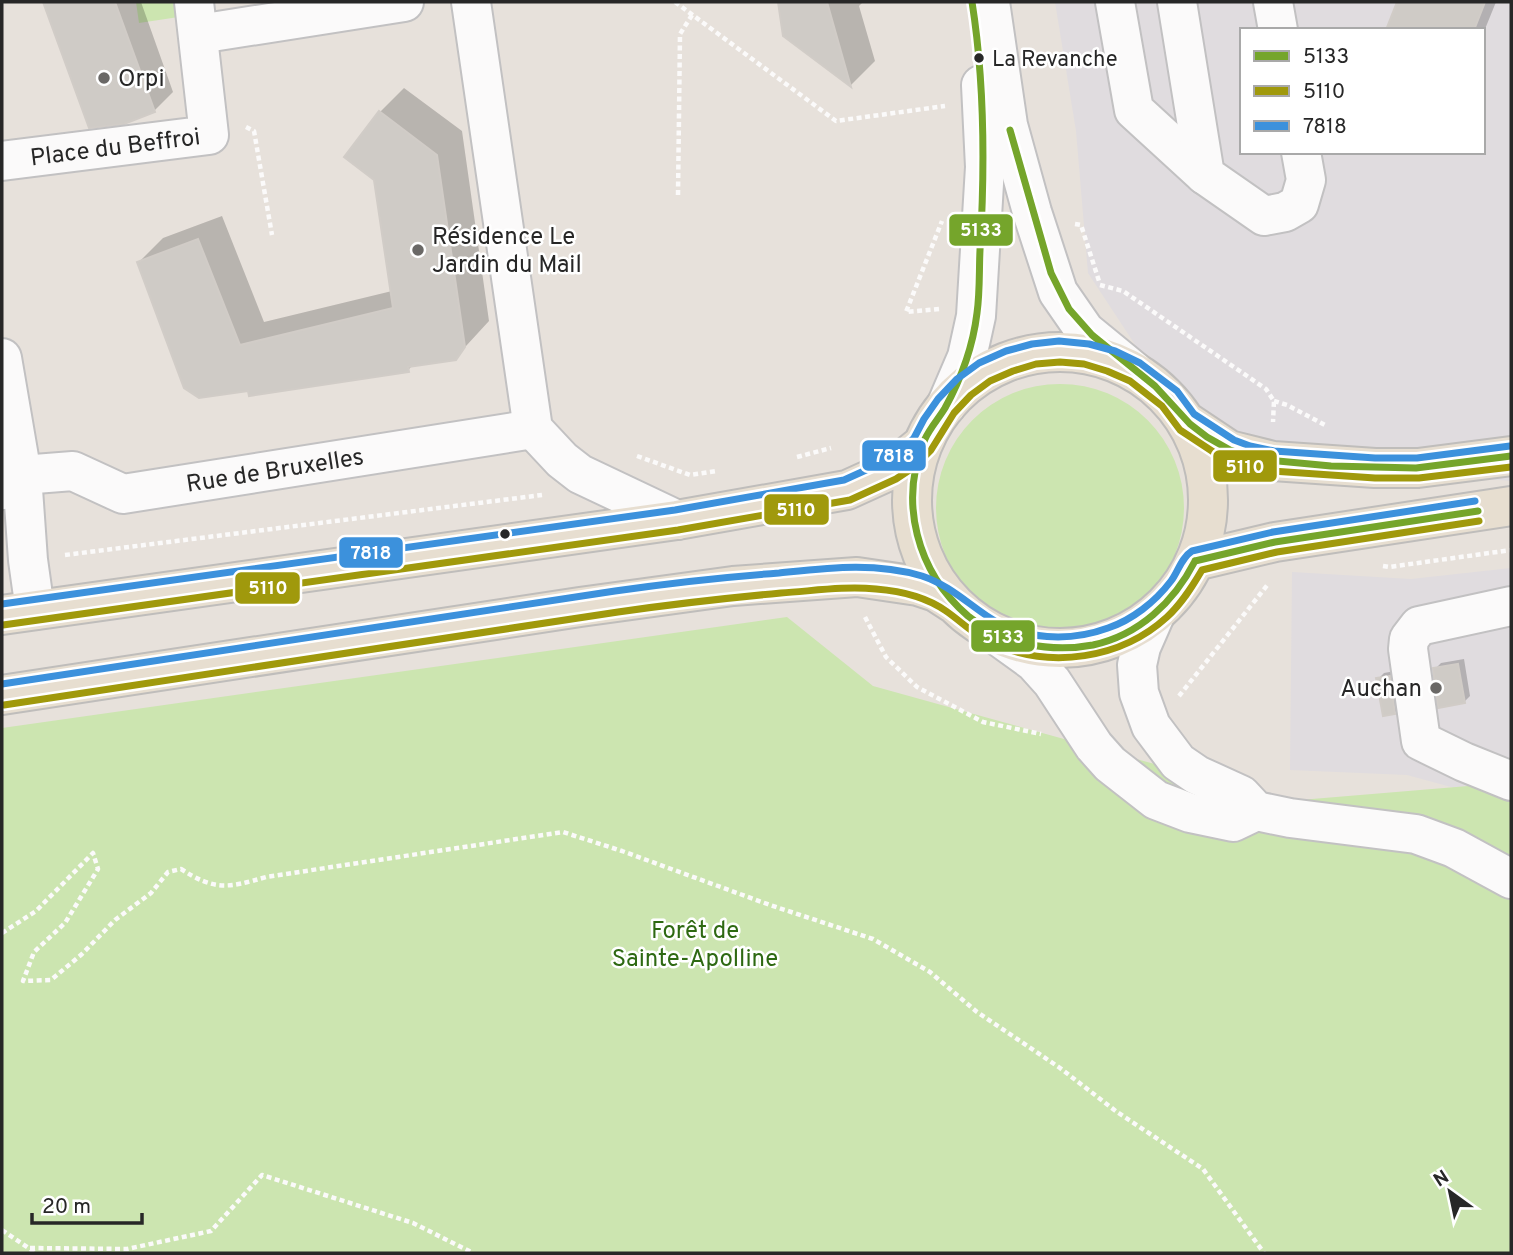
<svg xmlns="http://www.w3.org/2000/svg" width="1513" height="1255" viewBox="0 0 1513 1255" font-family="Overpass,sans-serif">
	<rect width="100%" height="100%" fill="#e7e1db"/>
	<path fill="#e0dcdf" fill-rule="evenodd" d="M 1055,2 L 1511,2 L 1511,481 L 1273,461 L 1197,439 L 1088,273 L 1076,131 ZM 1242,30 L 1483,30 L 1483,152 L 1242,152 Z
		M 1511,568 L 1511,812 L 1484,796 L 1407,775 L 1290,770 L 1292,572 L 1411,579 Z"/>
	<path fill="#cce5b0" d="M 136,2 L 203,2 L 205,13 L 139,23 Z
		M936 508a124 124 0 1 1 248 0a124 124 0 1 1-248 0Z
		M 787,617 L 873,686 L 1288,801 L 1492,784 L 1511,794 L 1511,1253 L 2,1253 L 2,728 Z"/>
	<path fill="#0003" d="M 46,2 L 141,2 L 173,92 L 154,111 L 90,126 Z
		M 779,2 L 863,2 L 859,6 L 875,61 L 851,85 L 785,35 Z
		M 1399,2 L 1496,2 L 1483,34 L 1483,30 L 1388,30 Z
		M 404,88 L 462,131 L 489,321 L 455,358 L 414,364 L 408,370 L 249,389 L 139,262 L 163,238 L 222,216 L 264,322 L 392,291 L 380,112 Z
		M 1464,659 L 1470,696 L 1464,702 L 1435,669 L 1441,663 Z
		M 1395,671 L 1400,707 L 1394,713 L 1378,679 L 1384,673 Z"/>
	<path fill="#cfcbc6" stroke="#d1ccc7" stroke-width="2" d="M 43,2 L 115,2 L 155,112 L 124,124 L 89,128 Z
		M 778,2 L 827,2 L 851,87 L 783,36 Z
		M 1397,2 L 1485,2 L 1474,30 L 1386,30 Z
		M 379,111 L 437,155 L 465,347 L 456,360 L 408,367 L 409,372 L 249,396 L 248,391 L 199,398 L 184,388 L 137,262 L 198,239 L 240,345 L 393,308 L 374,180 L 344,157 Z
		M 1458,664 L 1465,703 L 1438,708 L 1433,668 Z
		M 1390,676 L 1395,714 L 1383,716 L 1376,678 Z"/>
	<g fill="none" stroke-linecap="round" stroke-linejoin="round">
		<defs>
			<g id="minor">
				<path d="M 471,2 L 533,429 L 562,460 L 580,474 L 677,520"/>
				<path d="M 990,2 L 1008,125 L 1032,212 L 1058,292 L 1085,331 L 1135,372"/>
				<path d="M 1115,2 L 1134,110 L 1205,175"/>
				<path d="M 1177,2 L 1205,175 L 1264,216 L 1285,212 L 1299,204 L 1306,180 L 1301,152"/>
				<path d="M 1273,2 L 1278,30"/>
				<path d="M 199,34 L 404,2"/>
				<path id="s1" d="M 2,161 L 209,135 L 194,2"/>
				<path d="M 2,358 L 22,475 L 28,560 L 35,610"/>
				<path d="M 946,406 L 967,357 L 976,316 L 985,167 L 981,85"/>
				<path id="s2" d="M 2,490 L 22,475 L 73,471 L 123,494 L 533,429"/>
				<path d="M 1511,606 L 1419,626 L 1409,639 L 1408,649 L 1421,741 L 1464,762 L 1511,781"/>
				<path d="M 1155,615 L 1141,647 L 1137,665 L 1139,693 L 1151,726 L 1178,762 L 1197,775 L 1241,795 L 1256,811 L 1290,818 L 1416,834 L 1454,848 L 1511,879"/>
				<path d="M 994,633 L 1034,662 L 1052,682 L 1094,746 L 1110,764 L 1156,800 L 1190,813 L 1233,822 L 1256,811"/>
			</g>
			<path id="major" d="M912 500a148 148 0 1 1 296 0a148 148 0 1 1-296 0Z
				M 1187,422 L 1229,450 L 1273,461 L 1375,468 L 1418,468 L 1511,456
				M 1195,561 L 1275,542 L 1511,506
				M 2,615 L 677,520 L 847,490 L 891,470 L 923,444
				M 2,695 L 580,607 L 733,586 L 857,577 L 918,586 L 936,592 L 953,603"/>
		</defs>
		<use href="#minor" stroke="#c2c1c2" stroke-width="42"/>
		<use href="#major" stroke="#bfbdbb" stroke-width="42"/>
		<path stroke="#fbfafa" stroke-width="4.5" stroke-dasharray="5 3.5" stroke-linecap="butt" d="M 675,2 L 836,121 L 945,106
			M 246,127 L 254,131 L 272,235
			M 678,195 L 680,34 L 692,15
			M 1075,224 L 1081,225 L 1099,281
			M 1100,285 L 1123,291 L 1266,389 L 1274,401 L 1273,422
			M 939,309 L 906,312 L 942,221
			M 1274,401 L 1287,405 L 1325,425
			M 637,456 L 690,475 L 716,471
			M 797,457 L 831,448
			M 65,555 L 542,495
			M 1383,566 L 1389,567 L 1511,550
			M 865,617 L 886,657 L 917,687 L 983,722 L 1041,734
			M 1179,696 L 1269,583
			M 2,933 L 36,911 L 93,853 L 98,869 L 65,923 L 34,952 L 23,981 L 51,980 L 82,954 L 115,920 L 151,893 L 168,872 L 181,869 C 215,891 228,888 266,877 L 563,832 L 622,851 L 770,905 L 873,939 L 930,972 L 977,1012 L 1060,1068 L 1117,1112 L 1203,1169 L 1264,1253
			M 2,1230 L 36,1253
			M 30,1248 L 127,1249 L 211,1231 L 262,1175 L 413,1223 L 473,1253"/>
		<use href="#minor" stroke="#fbfafa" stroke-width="38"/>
		<use href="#major" stroke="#e7ded0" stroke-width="38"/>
		<defs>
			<path id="bus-1" d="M 972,2 C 985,84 985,167 980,250 C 979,271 980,292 977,313 C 973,346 961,379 945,408 C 939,418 930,428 925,439 C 898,502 917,572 968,616 C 1002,644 1050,653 1093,645 C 1139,635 1174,602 1195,561
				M 1010,130 L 1051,273 L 1069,309 L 1092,335 L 1155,386 L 1190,424 L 1207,437 L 1230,450 L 1257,459 L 1331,466 L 1416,468 L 1511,456
				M 1195,561 L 1275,542 L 1478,511"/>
			<path id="bus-2" d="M 3,625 L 678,530 L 850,500 L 896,479 L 914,467 L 931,450 L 954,413 L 971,395 L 990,381 L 1013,371 L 1036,364 L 1060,362 L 1084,364 L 1107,371 L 1130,381 L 1162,406 L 1180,430 L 1224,459 L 1245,466 L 1272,471 L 1375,478 L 1419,478 L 1511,467
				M 4,705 L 618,612 C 673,604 727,598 781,593 C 813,591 844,586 876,589 C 901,591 926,597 946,611 C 962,622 976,637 994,644 C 1051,669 1121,659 1167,617 C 1182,603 1192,587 1202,570 L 1277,552 L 1479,521"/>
			<path id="bus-3" d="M 2,604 L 675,510 L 844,480 L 886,461 L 900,451 L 914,438 L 924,419 L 938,399 L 957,379 L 979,363 L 1006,351 L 1032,344 L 1059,341 L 1089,344 L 1115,351 L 1140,363 L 1177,391 L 1194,414 L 1234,440 L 1250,446 L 1274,451 L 1375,458 L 1417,458 L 1510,446
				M 2,684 L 615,591 C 670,583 725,577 779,573 C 828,568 874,562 922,576 C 949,585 967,603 990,618 C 1023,640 1070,642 1108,628 C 1132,620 1155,602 1171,581 C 1178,572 1181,558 1192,551 L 1273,532 L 1475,501"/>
		</defs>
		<use href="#bus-1" stroke="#fff" stroke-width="12"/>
		<use href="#bus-2" stroke="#fff" stroke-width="12"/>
		<use href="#bus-3" stroke="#fff" stroke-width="12"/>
		<use href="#bus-1" stroke="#75a52b" stroke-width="7"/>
		<use href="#bus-2" stroke="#a0990c" stroke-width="7"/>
		<use href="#bus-3" stroke="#3c91dc" stroke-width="7"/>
	</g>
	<g fill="#272727" stroke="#fff" stroke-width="2.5">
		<circle cx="979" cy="58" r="6"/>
		<circle cx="505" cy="534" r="6"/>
	</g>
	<g fill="#6a6866" stroke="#fff" stroke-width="2.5">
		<circle cx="104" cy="78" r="7"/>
		<circle cx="418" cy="250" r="7"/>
		<circle cx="1436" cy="688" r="7"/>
	</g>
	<g text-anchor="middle" stroke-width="5" stroke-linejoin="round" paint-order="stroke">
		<g font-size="22" fill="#272727" stroke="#fff" text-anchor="start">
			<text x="992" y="66">La Revanche</text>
		</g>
		<g font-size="24" fill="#272727" stroke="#fff" text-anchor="start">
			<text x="118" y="86">Orpi</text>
			<text x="432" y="244">Résidence Le<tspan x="432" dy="28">Jardin du Mail</tspan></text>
			<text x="1422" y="696" text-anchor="end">Auchan</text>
		</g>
		<g font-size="24" fill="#272727" stroke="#fff">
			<text dy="8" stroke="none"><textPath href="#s1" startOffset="114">Place du Beffroi</textPath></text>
			<text dy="8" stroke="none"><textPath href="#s2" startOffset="285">Rue de Bruxelles</textPath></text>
		</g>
		<g font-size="24" fill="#2e6912" stroke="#fff">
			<text x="695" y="938">Forêt de<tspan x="695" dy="28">Sainte-Apolline</tspan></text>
		</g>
	</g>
	<g stroke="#fff" stroke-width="2.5">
		<rect x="948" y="213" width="66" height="34" rx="7" fill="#75a52b"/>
		<rect x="861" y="439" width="66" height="33" rx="7" fill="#3c91dc"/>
		<rect x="1212" y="449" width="66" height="34" rx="7" fill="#a0990c"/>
		<rect x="763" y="493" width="67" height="33" rx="7" fill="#a0990c"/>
		<rect x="338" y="536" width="66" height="33" rx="7" fill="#3c91dc"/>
		<rect x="234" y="571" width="67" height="34" rx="7" fill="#a0990c"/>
		<rect x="970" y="619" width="66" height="34" rx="7" fill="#75a52b"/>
	</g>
	<g font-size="19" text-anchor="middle" font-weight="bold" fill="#fff">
		<text x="981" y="236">5133</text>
		<text x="894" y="462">7818</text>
		<text x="1245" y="473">5110</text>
		<text x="796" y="516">5110</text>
		<text x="371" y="559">7818</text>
		<text x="268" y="594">5110</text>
		<text x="1003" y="643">5133</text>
	</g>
	<rect width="1513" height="1255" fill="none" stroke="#272727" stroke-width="7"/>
	<rect x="1240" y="28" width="245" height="126" fill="#ffffff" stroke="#a9a9a9" stroke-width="2"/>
	<rect x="1254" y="51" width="35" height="10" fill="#75a52b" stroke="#a9a9a9" stroke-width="2"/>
	<text x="1303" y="63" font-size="21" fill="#272727">5133</text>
	<rect x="1254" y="86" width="35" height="10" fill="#a0990c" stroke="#a9a9a9" stroke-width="2"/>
	<text x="1303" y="98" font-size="21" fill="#272727">5110</text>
	<rect x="1254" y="121" width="35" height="10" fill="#3c91dc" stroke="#a9a9a9" stroke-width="2"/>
	<text x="1303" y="133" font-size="21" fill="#272727">7818</text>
	<g transform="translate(1450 1192) rotate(327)" stroke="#ffffff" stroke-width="5" paint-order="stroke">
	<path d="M0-5L12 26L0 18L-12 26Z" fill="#272727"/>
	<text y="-10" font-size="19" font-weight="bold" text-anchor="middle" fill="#272727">N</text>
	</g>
	<path d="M32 1213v10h110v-10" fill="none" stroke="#272727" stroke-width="3.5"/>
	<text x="42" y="1213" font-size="21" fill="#272727" stroke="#ffffff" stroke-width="5" paint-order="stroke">20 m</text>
</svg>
